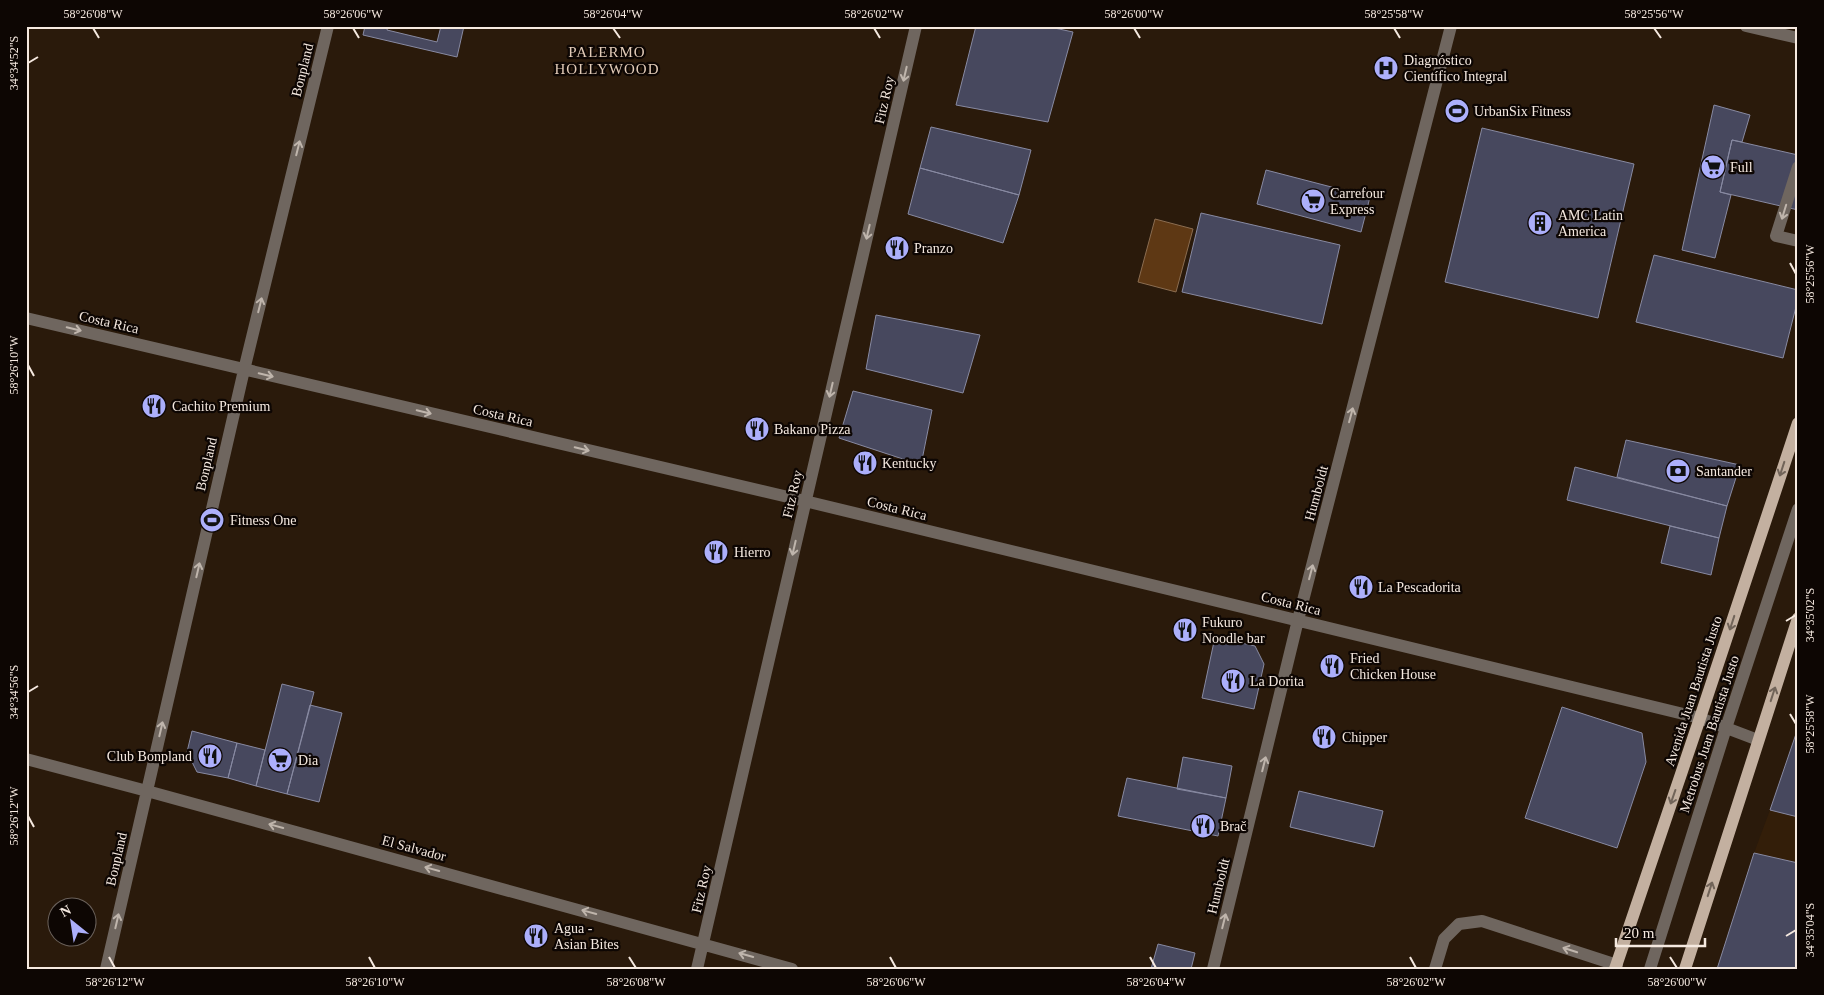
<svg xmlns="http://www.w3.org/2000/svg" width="1824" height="995" viewBox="0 0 1824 995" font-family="'Times New Roman',serif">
	<rect width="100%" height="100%" fill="#2a1a0b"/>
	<path fill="#331e09" d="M 1798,728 L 1798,969 L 1717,969 L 1754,853 L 1770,810 Z"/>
	<path fill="#5e3814" stroke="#8b6d51" d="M 1155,219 L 1193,229 L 1176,292 L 1138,282 Z"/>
	<path fill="#47485e" stroke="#888aa2" d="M 365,26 L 388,26 L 387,30 L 437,42 L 441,26 L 464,26 L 457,57 L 363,35 Z
		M 976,26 L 1045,26 L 1073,32 L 1048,122 L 956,105 Z
		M 1714,105 L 1750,115 L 1742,142 L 1732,140 L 1720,192 L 1731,195 L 1715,258 L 1682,250 Z
		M 931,127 L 1031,150 L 1019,195 L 920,168 Z
		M 1482,128 L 1634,164 L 1598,318 L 1445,282 Z
		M 1732,140 L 1798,155 L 1798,210 L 1720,192 Z
		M 920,168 L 1019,195 L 1003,243 L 908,214 Z
		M 1266,170 L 1370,197 L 1361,232 L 1257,204 Z
		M 1201,213 L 1340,245 L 1322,324 L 1182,292 Z
		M 1654,255 L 1798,290 L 1798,299 L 1783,358 L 1636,322 Z
		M 876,315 L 980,335 L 963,393 L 866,369 Z
		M 853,391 L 932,410 L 921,465 L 839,438 Z
		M 1626,440 L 1740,465 L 1727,506 L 1617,477 Z
		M 1575,467 L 1727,506 L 1719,538 L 1567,500 Z
		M 1670,526 L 1719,538 L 1711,575 L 1661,563 Z
		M 1215,637 L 1255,646 L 1264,664 L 1254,709 L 1202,698 Z
		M 282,684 L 314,692 L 287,794 L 256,786 Z
		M 310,705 L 342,713 L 319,802 L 287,794 Z
		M 1562,707 L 1642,733 L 1646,762 L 1617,848 L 1525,818 Z
		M 1798,728 L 1798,817 L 1770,810 Z
		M 192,731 L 237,743 L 228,778 L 197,772 L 187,752 Z
		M 237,743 L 265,750 L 256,786 L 228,778 Z
		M 1183,757 L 1232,766 L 1226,798 L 1177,789 Z
		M 1127,778 L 1226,798 L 1218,836 L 1118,816 Z
		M 1299,791 L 1383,811 L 1374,847 L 1290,827 Z
		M 1754,853 L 1798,863 L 1798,969 L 1717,969 Z
		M 1158,944 L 1195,953 L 1191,969 L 1151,969 Z"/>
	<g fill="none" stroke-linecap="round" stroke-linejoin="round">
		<path stroke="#6f665f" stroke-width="12" d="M 1746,26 L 1798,38
			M 1798,167 L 1776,236 L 1798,241
			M 26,318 L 805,501 L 1700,718 L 1758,740
			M 26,759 L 147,791 L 792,969
			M 106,969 L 244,370 L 328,26
			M 697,969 L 916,26
			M 1213,969 L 1298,620 L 1451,26
			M 1435,969 L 1444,939 L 1459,924 L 1482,921 L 1617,965
			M 1650,969 L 1726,728 L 1798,509"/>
		<path stroke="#c3b0a0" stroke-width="12" d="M 1615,969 L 1700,718 L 1798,423
			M 1685,969 L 1798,618"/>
	</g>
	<defs><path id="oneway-shaft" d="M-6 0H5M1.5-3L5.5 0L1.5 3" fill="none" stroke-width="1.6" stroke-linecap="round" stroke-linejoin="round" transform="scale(1.25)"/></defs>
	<g stroke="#bfb5ac">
		<use href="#oneway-shaft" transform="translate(905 74) rotate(103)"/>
		<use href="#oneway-shaft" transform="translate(298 148) rotate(-76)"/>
		<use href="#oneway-shaft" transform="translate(1784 212) rotate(107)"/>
		<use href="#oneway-shaft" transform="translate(868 232) rotate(103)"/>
		<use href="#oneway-shaft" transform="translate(260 305) rotate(-76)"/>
		<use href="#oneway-shaft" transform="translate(74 329) rotate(13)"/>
		<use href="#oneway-shaft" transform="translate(266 375) rotate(13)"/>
		<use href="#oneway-shaft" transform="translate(831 390) rotate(103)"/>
		<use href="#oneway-shaft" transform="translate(424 412) rotate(13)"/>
		<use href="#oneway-shaft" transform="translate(1351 415) rotate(-75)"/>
		<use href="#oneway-shaft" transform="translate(582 449) rotate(13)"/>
		<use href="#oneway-shaft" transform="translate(794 548) rotate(103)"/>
		<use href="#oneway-shaft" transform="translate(198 570) rotate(-77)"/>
		<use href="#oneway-shaft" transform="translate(1311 572) rotate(-75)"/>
		<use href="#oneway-shaft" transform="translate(161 729) rotate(-77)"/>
		<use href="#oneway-shaft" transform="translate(1264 764) rotate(-76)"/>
		<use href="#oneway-shaft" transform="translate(276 826) rotate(-165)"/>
		<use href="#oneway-shaft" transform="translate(432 869) rotate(-165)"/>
		<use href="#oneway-shaft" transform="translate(589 912) rotate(-165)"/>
		<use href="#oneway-shaft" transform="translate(117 921) rotate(-77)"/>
		<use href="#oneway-shaft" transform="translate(1224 921) rotate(-76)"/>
		<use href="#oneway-shaft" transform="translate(1570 950) rotate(-162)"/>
		<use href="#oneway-shaft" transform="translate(746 955) rotate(-164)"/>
	</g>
	<g stroke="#716459">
		<use href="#oneway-shaft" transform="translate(1782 469) rotate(108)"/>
		<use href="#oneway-shaft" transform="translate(1732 623) rotate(108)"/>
		<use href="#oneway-shaft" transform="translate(1773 694) rotate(-72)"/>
		<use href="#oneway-shaft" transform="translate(1673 797) rotate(109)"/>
		<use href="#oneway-shaft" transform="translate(1710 889) rotate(-72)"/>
	</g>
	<path fill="none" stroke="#f5e9e0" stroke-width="2" d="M 93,28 L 99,38M 353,28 L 359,38M 613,28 L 620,38M 874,28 L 880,38M 1134,28 L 1140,38M 1394,28 L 1400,38M 1654,28 L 1661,38M 28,63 L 38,57M 1790,263 L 1796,274M 28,365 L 34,376M 1786,621 L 1796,615M 28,692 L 38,686M 1790,714 L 1796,724M 28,816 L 34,827M 1786,936 L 1796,930M 109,957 L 115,968M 369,957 L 375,968M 629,957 L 636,968M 890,957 L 896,968M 1150,957 L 1156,968M 1410,957 L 1416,968M 1670,957 L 1677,968"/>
	<defs>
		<symbol id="hospital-disc" viewBox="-11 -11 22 22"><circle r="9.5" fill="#acaffb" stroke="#0d0603"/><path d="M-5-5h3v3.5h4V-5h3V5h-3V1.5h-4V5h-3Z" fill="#111"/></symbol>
		<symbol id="stadium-disc" viewBox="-11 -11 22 22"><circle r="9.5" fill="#acaffb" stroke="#0d0603"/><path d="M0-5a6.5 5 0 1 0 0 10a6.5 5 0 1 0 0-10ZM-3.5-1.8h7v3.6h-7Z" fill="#111"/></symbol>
		<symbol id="supermarket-disc" viewBox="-11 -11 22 22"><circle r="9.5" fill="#acaffb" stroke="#0d0603"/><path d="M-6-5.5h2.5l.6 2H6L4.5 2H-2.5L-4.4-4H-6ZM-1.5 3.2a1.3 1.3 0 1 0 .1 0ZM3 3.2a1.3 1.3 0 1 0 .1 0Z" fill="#111"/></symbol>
		<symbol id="building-disc" viewBox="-11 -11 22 22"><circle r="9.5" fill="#acaffb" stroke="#0d0603"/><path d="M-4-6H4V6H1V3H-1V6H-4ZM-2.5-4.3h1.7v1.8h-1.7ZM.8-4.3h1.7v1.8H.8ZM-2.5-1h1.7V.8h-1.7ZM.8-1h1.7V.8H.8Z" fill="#111"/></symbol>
		<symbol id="restaurant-disc" viewBox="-11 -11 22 22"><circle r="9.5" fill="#acaffb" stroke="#0d0603"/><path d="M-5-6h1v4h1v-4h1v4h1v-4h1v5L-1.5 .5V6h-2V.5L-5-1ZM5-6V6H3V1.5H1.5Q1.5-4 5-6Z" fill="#111"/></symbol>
		<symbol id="bank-disc" viewBox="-11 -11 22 22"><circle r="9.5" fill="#acaffb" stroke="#0d0603"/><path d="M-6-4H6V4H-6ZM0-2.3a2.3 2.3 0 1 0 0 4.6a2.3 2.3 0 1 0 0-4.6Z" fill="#111"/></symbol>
	</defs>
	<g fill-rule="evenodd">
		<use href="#hospital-disc" x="1372" y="54" width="28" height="28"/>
		<use href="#stadium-disc" x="1443" y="97" width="28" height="28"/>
		<use href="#supermarket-disc" x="1699" y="153" width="28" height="28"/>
		<use href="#supermarket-disc" x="1299" y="187" width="28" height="28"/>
		<use href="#building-disc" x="1526" y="209" width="28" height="28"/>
		<use href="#restaurant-disc" x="883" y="234" width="28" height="28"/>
		<use href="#restaurant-disc" x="140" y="392" width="28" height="28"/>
		<use href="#restaurant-disc" x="743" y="415" width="28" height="28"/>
		<use href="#restaurant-disc" x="851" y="449" width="28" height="28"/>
		<use href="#bank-disc" x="1664" y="457" width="28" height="28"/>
		<use href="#stadium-disc" x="198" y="506" width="28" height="28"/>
		<use href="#restaurant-disc" x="702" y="538" width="28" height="28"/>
		<use href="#restaurant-disc" x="1347" y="573" width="28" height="28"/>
		<use href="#restaurant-disc" x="1171" y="616" width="28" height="28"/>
		<use href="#restaurant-disc" x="1318" y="652" width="28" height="28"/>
		<use href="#restaurant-disc" x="1219" y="667" width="28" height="28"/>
		<use href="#restaurant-disc" x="1310" y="723" width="28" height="28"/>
		<use href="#restaurant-disc" x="196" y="742" width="28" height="28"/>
		<use href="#supermarket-disc" x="266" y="746" width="28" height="28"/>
		<use href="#restaurant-disc" x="1189" y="812" width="28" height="28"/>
		<use href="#restaurant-disc" x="522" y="922" width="28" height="28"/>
	</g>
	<g text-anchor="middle" stroke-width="4.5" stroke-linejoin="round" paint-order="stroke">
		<g font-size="14" fill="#f5e9e0" stroke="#0d0603" text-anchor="start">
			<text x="1404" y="65">Diagnóstico<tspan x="1404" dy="16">Científico Integral</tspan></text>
			<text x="1474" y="116">UrbanSix Fitness</text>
			<text x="1730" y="172">Full</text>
			<text x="1330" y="198">Carrefour<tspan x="1330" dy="16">Express</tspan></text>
			<text x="1558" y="220">AMC Latin<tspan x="1558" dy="16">America</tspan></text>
			<text x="914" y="253">Pranzo</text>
			<text x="172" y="411">Cachito Premium</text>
			<text x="774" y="434">Bakano Pizza</text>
			<text x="882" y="468">Kentucky</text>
			<text x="1696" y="476">Santander</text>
			<text x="230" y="525">Fitness One</text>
			<text x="734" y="557">Hierro</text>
			<text x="1378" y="592">La Pescadorita</text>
			<text x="1202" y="627">Fukuro<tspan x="1202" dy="16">Noodle bar</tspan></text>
			<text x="1350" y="663">Fried<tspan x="1350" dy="16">Chicken House</tspan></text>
			<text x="1250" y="686">La Dorita</text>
			<text x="1342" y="742">Chipper</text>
			<text x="192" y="761" text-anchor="end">Club Bonpland</text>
			<text x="298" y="765">Dia</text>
			<text x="1220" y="831">Brač</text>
			<text x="554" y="933">Agua -<tspan x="554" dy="16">Asian Bites</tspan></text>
		</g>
		<g font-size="14" fill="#f5e9e0" stroke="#0d0603">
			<text transform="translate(302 70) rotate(-76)" y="5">Bonpland</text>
			<text transform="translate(884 100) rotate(-77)" y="5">Fitz Roy</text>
			<text transform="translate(109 322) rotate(13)" y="5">Costa Rica</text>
			<text transform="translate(503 415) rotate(13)" y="5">Costa Rica</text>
			<text transform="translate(206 464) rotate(-77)" y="5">Bonpland</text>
			<text transform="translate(1316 493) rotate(-75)" y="5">Humboldt</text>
			<text transform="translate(792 494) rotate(-77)" y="5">Fitz Roy</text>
			<text transform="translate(897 508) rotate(14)" y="5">Costa Rica</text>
			<text transform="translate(1291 603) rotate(14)" y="5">Costa Rica</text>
			<text transform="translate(1693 691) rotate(-72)" y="5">Avenida Juan Bautista Justo</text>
			<text transform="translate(1709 734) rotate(-72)" y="5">Metrobus Juan Bautista Justo</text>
			<text transform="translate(414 848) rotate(15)" y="5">El Salvador</text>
			<text transform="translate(116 859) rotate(-77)" y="5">Bonpland</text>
			<text transform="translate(1218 886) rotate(-76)" y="5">Humboldt</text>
			<text transform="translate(701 889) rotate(-77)" y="5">Fitz Roy</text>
		</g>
		<g font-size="15" letter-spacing="1" fill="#e2cbb8" stroke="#0d0603">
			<text x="607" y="57">PALERMO<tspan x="607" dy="17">HOLLYWOOD</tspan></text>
		</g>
	</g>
	<rect width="1824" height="995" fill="none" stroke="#0d0603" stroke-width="55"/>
	<g transform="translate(72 922) rotate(330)"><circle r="24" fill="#0d0603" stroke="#6a615b"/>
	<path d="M0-4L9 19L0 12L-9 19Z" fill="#acaffb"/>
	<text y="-8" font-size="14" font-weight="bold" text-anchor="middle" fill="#f5e9e0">N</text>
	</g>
	<path d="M1616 938v8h89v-8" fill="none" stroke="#f5e9e0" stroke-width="2.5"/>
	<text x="1624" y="938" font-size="15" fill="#f5e9e0" stroke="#0d0603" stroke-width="4" paint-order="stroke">20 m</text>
	<rect x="28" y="28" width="1768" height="940" fill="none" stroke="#f5e9e0" stroke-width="2"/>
	<g font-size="12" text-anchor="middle" fill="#f5e9e0">
		<text x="93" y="18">58°26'08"W</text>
		<text x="353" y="18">58°26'06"W</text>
		<text x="613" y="18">58°26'04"W</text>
		<text x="874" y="18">58°26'02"W</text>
		<text x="1134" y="18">58°26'00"W</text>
		<text x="1394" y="18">58°25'58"W</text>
		<text x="1654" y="18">58°25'56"W</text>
		<text transform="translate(14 63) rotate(-90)" y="4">34°34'52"S</text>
		<text transform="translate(1810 274) rotate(-90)" y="4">58°25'56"W</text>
		<text transform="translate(14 365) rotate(-90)" y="4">58°26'10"W</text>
		<text transform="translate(1810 615) rotate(-90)" y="4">34°35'02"S</text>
		<text transform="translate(14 692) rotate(-90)" y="4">34°34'56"S</text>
		<text transform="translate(1810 724) rotate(-90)" y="4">58°25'58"W</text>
		<text transform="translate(14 816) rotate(-90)" y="4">58°26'12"W</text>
		<text transform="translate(1810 930) rotate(-90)" y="4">34°35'04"S</text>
		<text x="115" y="986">58°26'12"W</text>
		<text x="375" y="986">58°26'10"W</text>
		<text x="636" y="986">58°26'08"W</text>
		<text x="896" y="986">58°26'06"W</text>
		<text x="1156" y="986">58°26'04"W</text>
		<text x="1416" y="986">58°26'02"W</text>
		<text x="1677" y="986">58°26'00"W</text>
	</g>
</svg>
